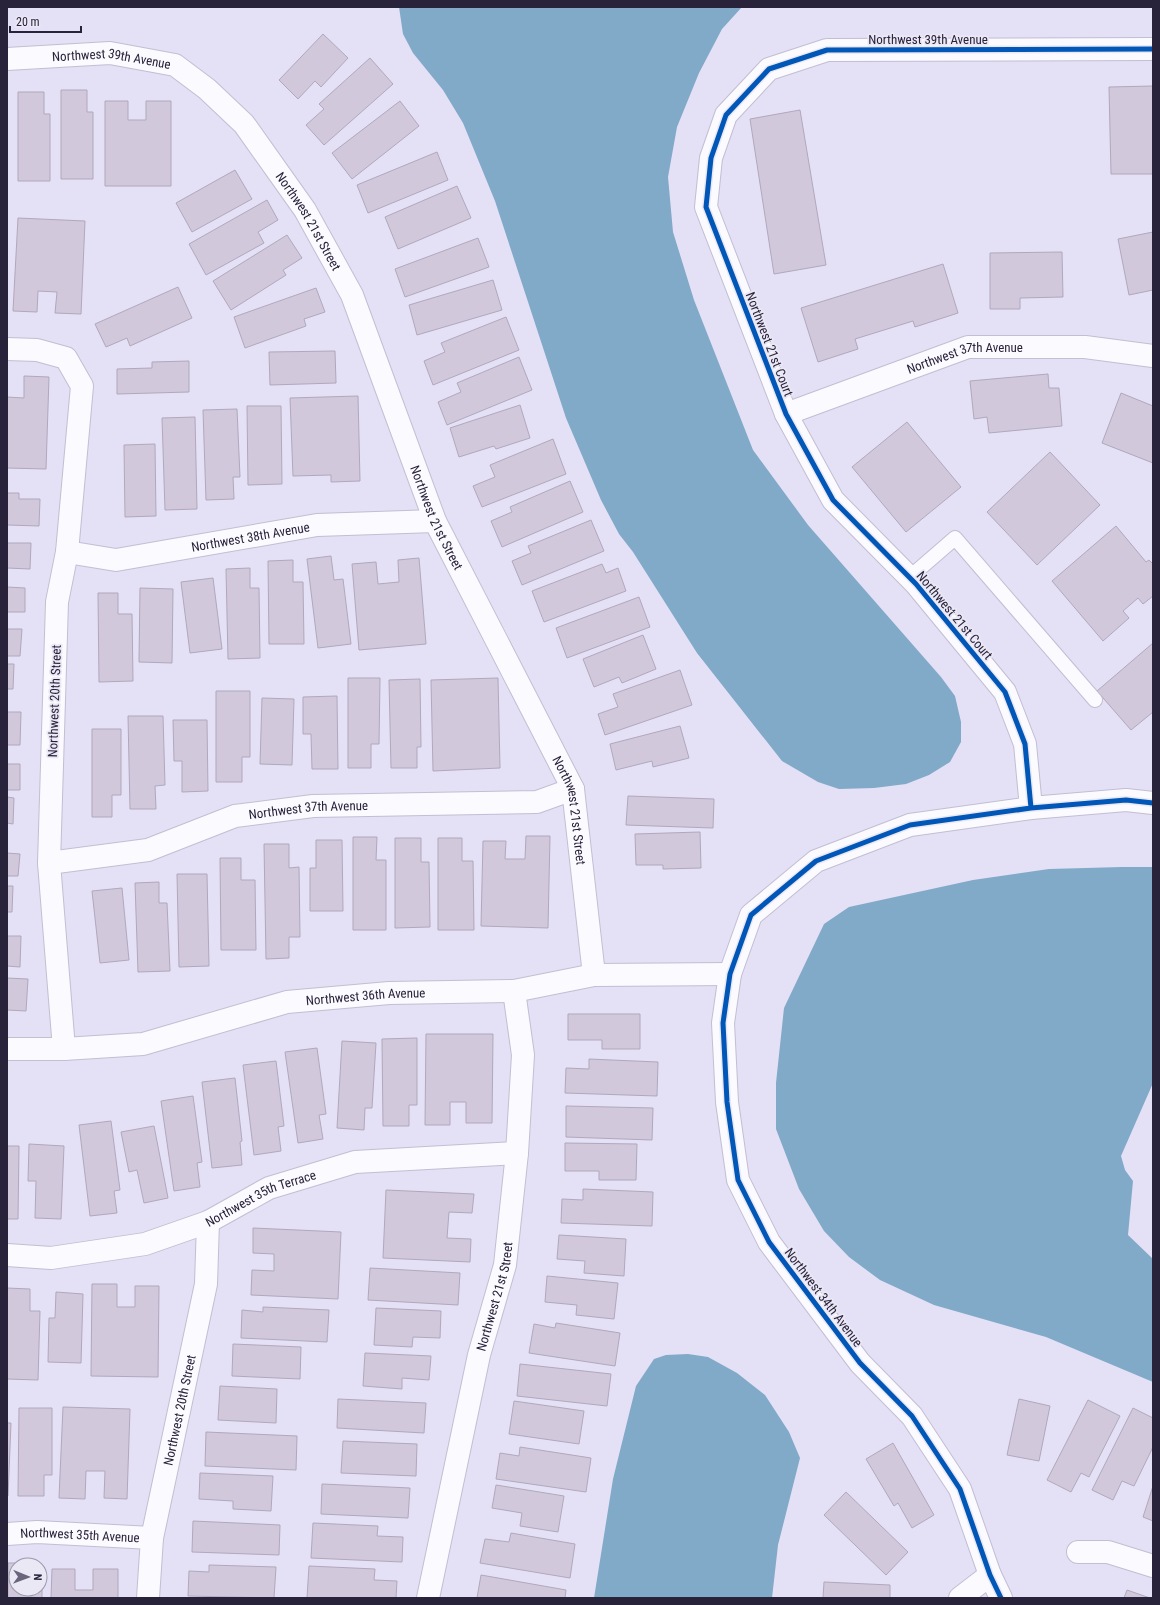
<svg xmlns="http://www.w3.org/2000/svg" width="1160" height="1605" viewBox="0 0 1160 1605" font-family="'Roboto Condensed',sans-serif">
	<rect width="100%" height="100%" fill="#e4e0f5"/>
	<path fill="#81a9c8" d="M 399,7 L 742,7 L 722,29 L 699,73 L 677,127 L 668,177 L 673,232 L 694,300 L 753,450 L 808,525 L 941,677 L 955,696 L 961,722 L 961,742 L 950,762 L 929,775 L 906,784 L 874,788 L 839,789 L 818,782 L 782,761 L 697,653 L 633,552 L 619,534 L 601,500 L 566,418 L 495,201 L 463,123 L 443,90 L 413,53 L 403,34 Z
		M 1122,867 L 1153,867 L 1153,1022 L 1152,1030 L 1153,1083 L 1121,1156 L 1125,1170 L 1133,1181 L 1128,1235 L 1153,1259 L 1153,1382 L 1046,1337 L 934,1305 L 880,1280 L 849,1257 L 824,1231 L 799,1189 L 776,1129 L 776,1083 L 784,1008 L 824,924 L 849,907 L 973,880 L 1049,869 Z
		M 688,1354 L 708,1357 L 737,1373 L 765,1395 L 789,1432 L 800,1458 L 778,1545 L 772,1598 L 594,1598 L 613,1479 L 636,1386 L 654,1359 L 666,1355 Z"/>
	<path fill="#d1c8db" stroke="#b1a8bc" d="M 323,34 L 348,58 L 321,87 L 315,81 L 298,99 L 279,80 Z
		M 370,58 L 393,84 L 324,145 L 306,125 L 324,109 L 319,104 Z
		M 1153,86 L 1153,174 L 1111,174 L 1109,87 Z
		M 61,90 L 87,90 L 87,112 L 93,112 L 93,179 L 61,179 Z
		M 18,92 L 44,92 L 44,114 L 50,114 L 50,181 L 18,181 Z
		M 105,101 L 128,101 L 128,120 L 146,120 L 146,101 L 171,101 L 171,186 L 105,186 Z
		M 400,101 L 419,126 L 352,179 L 332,153 Z
		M 800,110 L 826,265 L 774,274 L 750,119 Z
		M 437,152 L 448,180 L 368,213 L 357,185 Z
		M 235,170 L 252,199 L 192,232 L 176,203 Z
		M 457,186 L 471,218 L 398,249 L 385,217 Z
		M 267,200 L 278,220 L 258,232 L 264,243 L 206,275 L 189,244 Z
		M 18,218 L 85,221 L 81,314 L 55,313 L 57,292 L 38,291 L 37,312 L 13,311 Z
		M 1153,232 L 1153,290 L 1129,295 L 1118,239 Z
		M 287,235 L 302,258 L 283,270 L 286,275 L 231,310 L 213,281 Z
		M 478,238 L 489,267 L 405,297 L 395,269 Z
		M 1062,252 L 1063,297 L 1020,298 L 1020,309 L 990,309 L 990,253 Z
		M 943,264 L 958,313 L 915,327 L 913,321 L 855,339 L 858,349 L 818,362 L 801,308 Z
		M 493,280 L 502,310 L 417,335 L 409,305 Z
		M 178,287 L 192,318 L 130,346 L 127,338 L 106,347 L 95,324 Z
		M 316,288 L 325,312 L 304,319 L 306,326 L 245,348 L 234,317 Z
		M 506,317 L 519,350 L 433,385 L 424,361 L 445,352 L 441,343 Z
		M 335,351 L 336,383 L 270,385 L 269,352 Z
		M 519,357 L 532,390 L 447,425 L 438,402 L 461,392 L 457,383 Z
		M 189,361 L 189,392 L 117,394 L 117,369 L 152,368 L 152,362 Z
		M 1048,374 L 1049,388 L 1059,388 L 1062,426 L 989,433 L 987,417 L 974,419 L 970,381 Z
		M 24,376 L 49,377 L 46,469 L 7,468 L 7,397 L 24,398 Z
		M 1121,393 L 1153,406 L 1153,463 L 1102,443 Z
		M 358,396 L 360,481 L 331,482 L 331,475 L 293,476 L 290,398 Z
		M 520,405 L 530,438 L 496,449 L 494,446 L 459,457 L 450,428 Z
		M 247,406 L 281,406 L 282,484 L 248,485 Z
		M 237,409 L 240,477 L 233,477 L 234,499 L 206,500 L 203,410 Z
		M 195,417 L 197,509 L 165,510 L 162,418 Z
		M 907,422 L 961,487 L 906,532 L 852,467 Z
		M 553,439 L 566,474 L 482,507 L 473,486 L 495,477 L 490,465 Z
		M 155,444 L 156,516 L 125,517 L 124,445 Z
		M 1050,452 L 1100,505 L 1037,565 L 987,512 Z
		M 570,481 L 583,512 L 502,547 L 491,521 L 512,512 L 510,507 Z
		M 7,493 L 19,493 L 19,499 L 40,499 L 39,526 L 7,525 Z
		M 591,520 L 604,551 L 522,585 L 512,561 L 531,553 L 528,546 Z
		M 1116,526 L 1146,562 L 1149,560 L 1153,564 L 1153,596 L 1143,604 L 1138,598 L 1123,611 L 1129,618 L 1103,641 L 1052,581 Z
		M 7,536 L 7,543 L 31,543 L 30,569 L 7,568 Z
		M 331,556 L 334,580 L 343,579 L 351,644 L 318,648 L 307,559 Z
		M 419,558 L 426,644 L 359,650 L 352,564 L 376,562 L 378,584 L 399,582 L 398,560 Z
		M 293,560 L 293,582 L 303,582 L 304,644 L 269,644 L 268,561 Z
		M 602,564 L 606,573 L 618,568 L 626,591 L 544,622 L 532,591 Z
		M 250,568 L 250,588 L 259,588 L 260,658 L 228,659 L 226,569 Z
		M 213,578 L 222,649 L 190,653 L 181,582 Z
		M 7,587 L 25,588 L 25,612 L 7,612 Z
		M 140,588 L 173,589 L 172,663 L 139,662 Z
		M 98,593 L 118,593 L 118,614 L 132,614 L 133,681 L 99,682 Z
		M 639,597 L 650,627 L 567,658 L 556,628 Z
		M 7,629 L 22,629 L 20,656 L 7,656 Z
		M 643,635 L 656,669 L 622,683 L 619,677 L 594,687 L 583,659 Z
		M 1153,643 L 1153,712 L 1131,730 L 1097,691 Z
		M 7,664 L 14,664 L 13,689 L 7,689 Z
		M 680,670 L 692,705 L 605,735 L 598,714 L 618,707 L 613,694 Z
		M 348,678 L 380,678 L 379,744 L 371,744 L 371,768 L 348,768 Z
		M 498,678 L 500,768 L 433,771 L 431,680 Z
		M 420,679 L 421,747 L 417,747 L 417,768 L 391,768 L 389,680 Z
		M 216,691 L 250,691 L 250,757 L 242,757 L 242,782 L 216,782 Z
		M 337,696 L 338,769 L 312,769 L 311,734 L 303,734 L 303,697 Z
		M 262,698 L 294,699 L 292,765 L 260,764 Z
		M 7,712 L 21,712 L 20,745 L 7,745 Z
		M 128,716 L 163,716 L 165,785 L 155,786 L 156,809 L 130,809 Z
		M 173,720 L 207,720 L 208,791 L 182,792 L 182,761 L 174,761 Z
		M 680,726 L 689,758 L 653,767 L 652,761 L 616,770 L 610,744 Z
		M 92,729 L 121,729 L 121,795 L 112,795 L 112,817 L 92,817 Z
		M 7,764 L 20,764 L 20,790 L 7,790 Z
		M 628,796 L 714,799 L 713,828 L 626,825 Z
		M 7,797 L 14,798 L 13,824 L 7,823 Z
		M 700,832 L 701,868 L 663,869 L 663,865 L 636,865 L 635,834 Z
		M 526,836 L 550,836 L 548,928 L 481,926 L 483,841 L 506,841 L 505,859 L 525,859 Z
		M 353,837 L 377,837 L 376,860 L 386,860 L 386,930 L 353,930 Z
		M 395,838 L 421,838 L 421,862 L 429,862 L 430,927 L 395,928 Z
		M 438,838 L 462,838 L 462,861 L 473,861 L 474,930 L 438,930 Z
		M 316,840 L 342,840 L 343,911 L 310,911 L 310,868 L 316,868 Z
		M 264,844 L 289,844 L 289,868 L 299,867 L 300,937 L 289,937 L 289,958 L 266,959 Z
		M 7,853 L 20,854 L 18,876 L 7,876 Z
		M 220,858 L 241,858 L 241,880 L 255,880 L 256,950 L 221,950 Z
		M 177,874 L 207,874 L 209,966 L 179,967 Z
		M 159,882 L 159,903 L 167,903 L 170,971 L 138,972 L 135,883 Z
		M 7,886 L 13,886 L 12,912 L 7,912 Z
		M 122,888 L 129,960 L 100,963 L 92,891 Z
		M 7,936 L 21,936 L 20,967 L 7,966 Z
		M 7,978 L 28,979 L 26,1011 L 7,1010 Z
		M 568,1014 L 640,1014 L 640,1049 L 602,1049 L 602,1040 L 568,1040 Z
		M 426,1034 L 493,1034 L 492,1123 L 466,1123 L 466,1102 L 450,1102 L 450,1125 L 425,1125 Z
		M 417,1038 L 417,1105 L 409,1105 L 409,1126 L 383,1126 L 382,1039 Z
		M 342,1041 L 376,1043 L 372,1108 L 365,1108 L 364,1130 L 337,1128 Z
		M 317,1048 L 326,1114 L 319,1115 L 323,1139 L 298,1143 L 285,1052 Z
		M 589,1059 L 658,1062 L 657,1096 L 565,1093 L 566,1068 L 589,1069 Z
		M 276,1061 L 284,1126 L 278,1127 L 281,1151 L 254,1155 L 243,1065 Z
		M 235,1078 L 242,1141 L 240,1142 L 242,1165 L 212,1168 L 202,1082 Z
		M 193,1096 L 202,1162 L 197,1163 L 200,1187 L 174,1191 L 161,1101 Z
		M 566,1106 L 653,1108 L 652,1140 L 566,1137 Z
		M 111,1121 L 120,1190 L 114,1191 L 117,1213 L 90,1216 L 79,1125 Z
		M 154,1126 L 168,1198 L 144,1203 L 137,1170 L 129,1172 L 121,1132 Z
		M 565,1143 L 637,1144 L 636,1180 L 599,1180 L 599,1171 L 565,1171 Z
		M 29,1144 L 64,1146 L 61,1219 L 35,1218 L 36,1181 L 28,1181 Z
		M 7,1146 L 19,1146 L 18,1219 L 7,1219 Z
		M 583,1189 L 653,1192 L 652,1226 L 561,1223 L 562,1199 L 583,1200 Z
		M 386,1190 L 474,1194 L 472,1213 L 449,1212 L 447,1238 L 471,1239 L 470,1262 L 383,1258 Z
		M 253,1228 L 341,1232 L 338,1299 L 251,1295 L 252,1270 L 274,1271 L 274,1254 L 253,1253 Z
		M 559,1235 L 626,1239 L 624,1276 L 584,1273 L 585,1261 L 557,1259 Z
		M 370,1268 L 460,1273 L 458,1305 L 368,1300 Z
		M 547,1276 L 618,1283 L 614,1319 L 576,1315 L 577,1305 L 545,1302 Z
		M 92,1284 L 117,1284 L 117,1307 L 135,1307 L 135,1286 L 159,1286 L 158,1377 L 91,1376 Z
		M 7,1288 L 30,1289 L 30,1311 L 40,1311 L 38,1380 L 7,1379 Z
		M 56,1292 L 83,1294 L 81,1363 L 48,1362 L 49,1318 L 55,1318 Z
		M 263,1307 L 329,1310 L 327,1342 L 241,1338 L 242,1310 L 263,1312 Z
		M 376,1308 L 441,1311 L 440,1338 L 413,1337 L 412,1347 L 374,1345 Z
		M 556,1323 L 620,1333 L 615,1366 L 529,1353 L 534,1324 L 555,1328 Z
		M 233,1344 L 301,1347 L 300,1379 L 232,1376 Z
		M 365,1353 L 431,1356 L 429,1380 L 402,1378 L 402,1389 L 363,1386 Z
		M 520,1364 L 611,1374 L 607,1406 L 517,1396 Z
		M 220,1386 L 277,1389 L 276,1423 L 218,1420 Z
		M 338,1399 L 426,1403 L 424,1433 L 337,1428 Z
		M 1019,1399 L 1050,1406 L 1039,1461 L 1007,1455 Z
		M 1088,1400 L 1120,1416 L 1089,1477 L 1081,1473 L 1071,1492 L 1047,1480 Z
		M 514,1401 L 584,1411 L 579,1444 L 509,1434 Z
		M 63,1407 L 130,1409 L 127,1499 L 104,1498 L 105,1471 L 86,1471 L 85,1499 L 59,1498 Z
		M 19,1408 L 52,1408 L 52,1475 L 44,1475 L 44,1496 L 18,1496 Z
		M 1133,1408 L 1153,1418 L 1153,1447 L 1134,1486 L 1122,1481 L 1113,1500 L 1092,1490 Z
		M 7,1423 L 11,1423 L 8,1496 L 7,1496 Z
		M 206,1432 L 297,1436 L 296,1470 L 205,1466 Z
		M 343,1441 L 417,1444 L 416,1476 L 341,1473 Z
		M 893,1443 L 934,1515 L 912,1528 L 898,1503 L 894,1506 L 866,1459 Z
		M 520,1447 L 591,1458 L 586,1492 L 496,1479 L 500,1453 L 519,1456 Z
		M 200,1473 L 273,1476 L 271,1511 L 233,1509 L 233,1501 L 199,1499 Z
		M 322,1484 L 410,1488 L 408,1518 L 321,1514 Z
		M 496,1485 L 564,1496 L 558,1532 L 520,1526 L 522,1513 L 492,1508 Z
		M 1153,1486 L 1153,1521 L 1143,1517 Z
		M 846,1492 L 908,1552 L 886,1575 L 824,1515 Z
		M 193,1521 L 280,1525 L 279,1555 L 192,1552 Z
		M 313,1523 L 378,1526 L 377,1536 L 403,1537 L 402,1562 L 311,1558 Z
		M 511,1533 L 575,1544 L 570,1578 L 480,1563 L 485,1539 L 509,1542 Z
		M 8,1563 L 31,1563 L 31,1565 L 16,1565 L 16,1589 L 40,1589 L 40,1585 L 42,1585 L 42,1598 L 8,1598 Z
		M 209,1565 L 276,1567 L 274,1598 L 188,1596 L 189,1571 L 209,1572 Z
		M 309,1566 L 375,1569 L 374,1580 L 397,1581 L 396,1598 L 307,1598 Z
		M 52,1569 L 75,1569 L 75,1590 L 93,1590 L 93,1569 L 118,1569 L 118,1598 L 51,1598 Z
		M 481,1575 L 566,1590 L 565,1598 L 477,1598 Z
		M 824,1582 L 890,1585 L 890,1598 L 823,1598 Z
		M 1127,1590 L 1150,1598 L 1124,1598 Z"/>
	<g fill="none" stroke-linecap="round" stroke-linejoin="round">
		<defs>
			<path id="lane" d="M 910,577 L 955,538 L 1095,700"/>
			<g id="street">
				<path id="s1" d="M 7,59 L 110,53 L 175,65 L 207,89 L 244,124 L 305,210 L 352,295 L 435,521 L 573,789 L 594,975"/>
				<path d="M 7,349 L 37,350 L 66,358 L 82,386 L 67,552 L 57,602 L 49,863 L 64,1049"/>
				<path id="s2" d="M 786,414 L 968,347 L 1085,347 L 1153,356"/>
				<path id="s3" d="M 67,552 L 116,560 L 317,525 L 435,521"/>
				<path d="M 1031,808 L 1025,744 L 1005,692 L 916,584 L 833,500 L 786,414 L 706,207 L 711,158 L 726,115 L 769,69 L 827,50 L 1153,49"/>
				<path id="s4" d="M 49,863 L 148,850 L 235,816 L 313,806 L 537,802 L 573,789"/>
				<path id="s5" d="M 7,1049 L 64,1049 L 143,1044 L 287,1002 L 389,993 L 514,991 L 594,975 L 730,974"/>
				<path id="s6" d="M 7,1255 L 51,1258 L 145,1244 L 208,1222 L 269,1188 L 355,1162 L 517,1153"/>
				<path id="s7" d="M 7,1534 L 37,1532 L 152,1538"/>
				<path d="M 1078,1552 L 1108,1552 L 1153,1566"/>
				<path id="s8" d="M 148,1598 L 152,1538 L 206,1284 L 208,1222"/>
				<path id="s9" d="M 428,1598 L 479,1355 L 505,1265 L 517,1153 L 523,1055 L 514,991"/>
				<path d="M 960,1598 L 990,1575"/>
				<path d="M 1001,1598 L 990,1575 L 960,1489 L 912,1416 L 860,1363 L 769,1242 L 738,1180 L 727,1102 L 723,1023 L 730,974 L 751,915 L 816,861 L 910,825 L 1031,808 L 1126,800 L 1153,803"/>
			</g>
		</defs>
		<use href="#lane" stroke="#c2bed3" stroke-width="16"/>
		<use href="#street" stroke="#c2bed3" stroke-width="24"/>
		<use href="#lane" stroke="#fbfafe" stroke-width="14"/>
		<use href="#street" stroke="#fbfafe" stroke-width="22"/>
		<defs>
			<path id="cycleway" d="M 1031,808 L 1025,744 L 1005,692 L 916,584 L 833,500 L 786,414 L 706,207 L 711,158 L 726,115 L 769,69 L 827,50 L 1153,49
				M 1001,1598 L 990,1575 L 960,1489 L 912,1416 L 860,1363 L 769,1242 L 738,1180 L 727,1102 L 723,1023 L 730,974 L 751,915 L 816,861 L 910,825 L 1031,808 L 1126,800 L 1153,803"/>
		</defs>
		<use href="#cycleway" stroke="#ebe8f5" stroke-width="8"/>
		<use href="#cycleway" stroke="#0057b8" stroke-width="5"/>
	</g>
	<g text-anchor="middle" stroke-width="3.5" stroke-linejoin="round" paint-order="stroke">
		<g font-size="13" fill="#29223b" stroke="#ebe8f5">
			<text x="928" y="44">Northwest 39th Avenue</text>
			<text dy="5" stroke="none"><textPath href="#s1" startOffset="105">Northwest 39th Avenue</textPath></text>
			<text dy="5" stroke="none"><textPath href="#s1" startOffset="377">Northwest 21st Street</textPath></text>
			<text transform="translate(770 344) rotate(69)" y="5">Northwest 21st Court</text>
			<text dy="5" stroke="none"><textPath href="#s2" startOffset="189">Northwest 37th Avenue</textPath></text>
			<text dy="5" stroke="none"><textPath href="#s1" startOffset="701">Northwest 21st Street</textPath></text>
			<text dy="5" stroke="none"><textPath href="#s3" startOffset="186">Northwest 38th Avenue</textPath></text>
			<text transform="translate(955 615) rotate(50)" y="5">Northwest 21st Court</text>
			<text transform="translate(54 701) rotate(-88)" y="5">Northwest 20th Street</text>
			<text dy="5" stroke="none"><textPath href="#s4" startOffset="267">Northwest 37th Avenue</textPath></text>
			<text dy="5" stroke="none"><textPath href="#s1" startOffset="1025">Northwest 21st Street</textPath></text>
			<text dy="5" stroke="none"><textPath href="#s5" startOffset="365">Northwest 36th Avenue</textPath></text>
			<text dy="5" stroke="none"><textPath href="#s6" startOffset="264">Northwest 35th Terrace</textPath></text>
			<text dy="5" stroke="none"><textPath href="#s9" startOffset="309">Northwest 21st Street</textPath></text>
			<text transform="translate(824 1297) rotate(53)" y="5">Northwest 34th Avenue</text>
			<text dy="5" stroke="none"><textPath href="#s8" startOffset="191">Northwest 20th Street</textPath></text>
			<text dy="5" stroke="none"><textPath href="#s7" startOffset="73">Northwest 35th Avenue</textPath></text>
		</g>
	</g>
	<rect width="1160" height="1605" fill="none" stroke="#29223b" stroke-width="16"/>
	<g transform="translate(28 1577) rotate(91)"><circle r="19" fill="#ebe8f5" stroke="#9d99ab"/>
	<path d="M0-3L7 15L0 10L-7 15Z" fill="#6a647c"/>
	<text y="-6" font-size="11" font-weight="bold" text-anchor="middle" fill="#29223b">N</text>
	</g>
	<path d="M10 26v6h71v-6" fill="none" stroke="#29223b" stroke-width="2"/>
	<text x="16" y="26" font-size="12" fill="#29223b" stroke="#ebe8f5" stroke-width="3" paint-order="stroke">20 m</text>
</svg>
